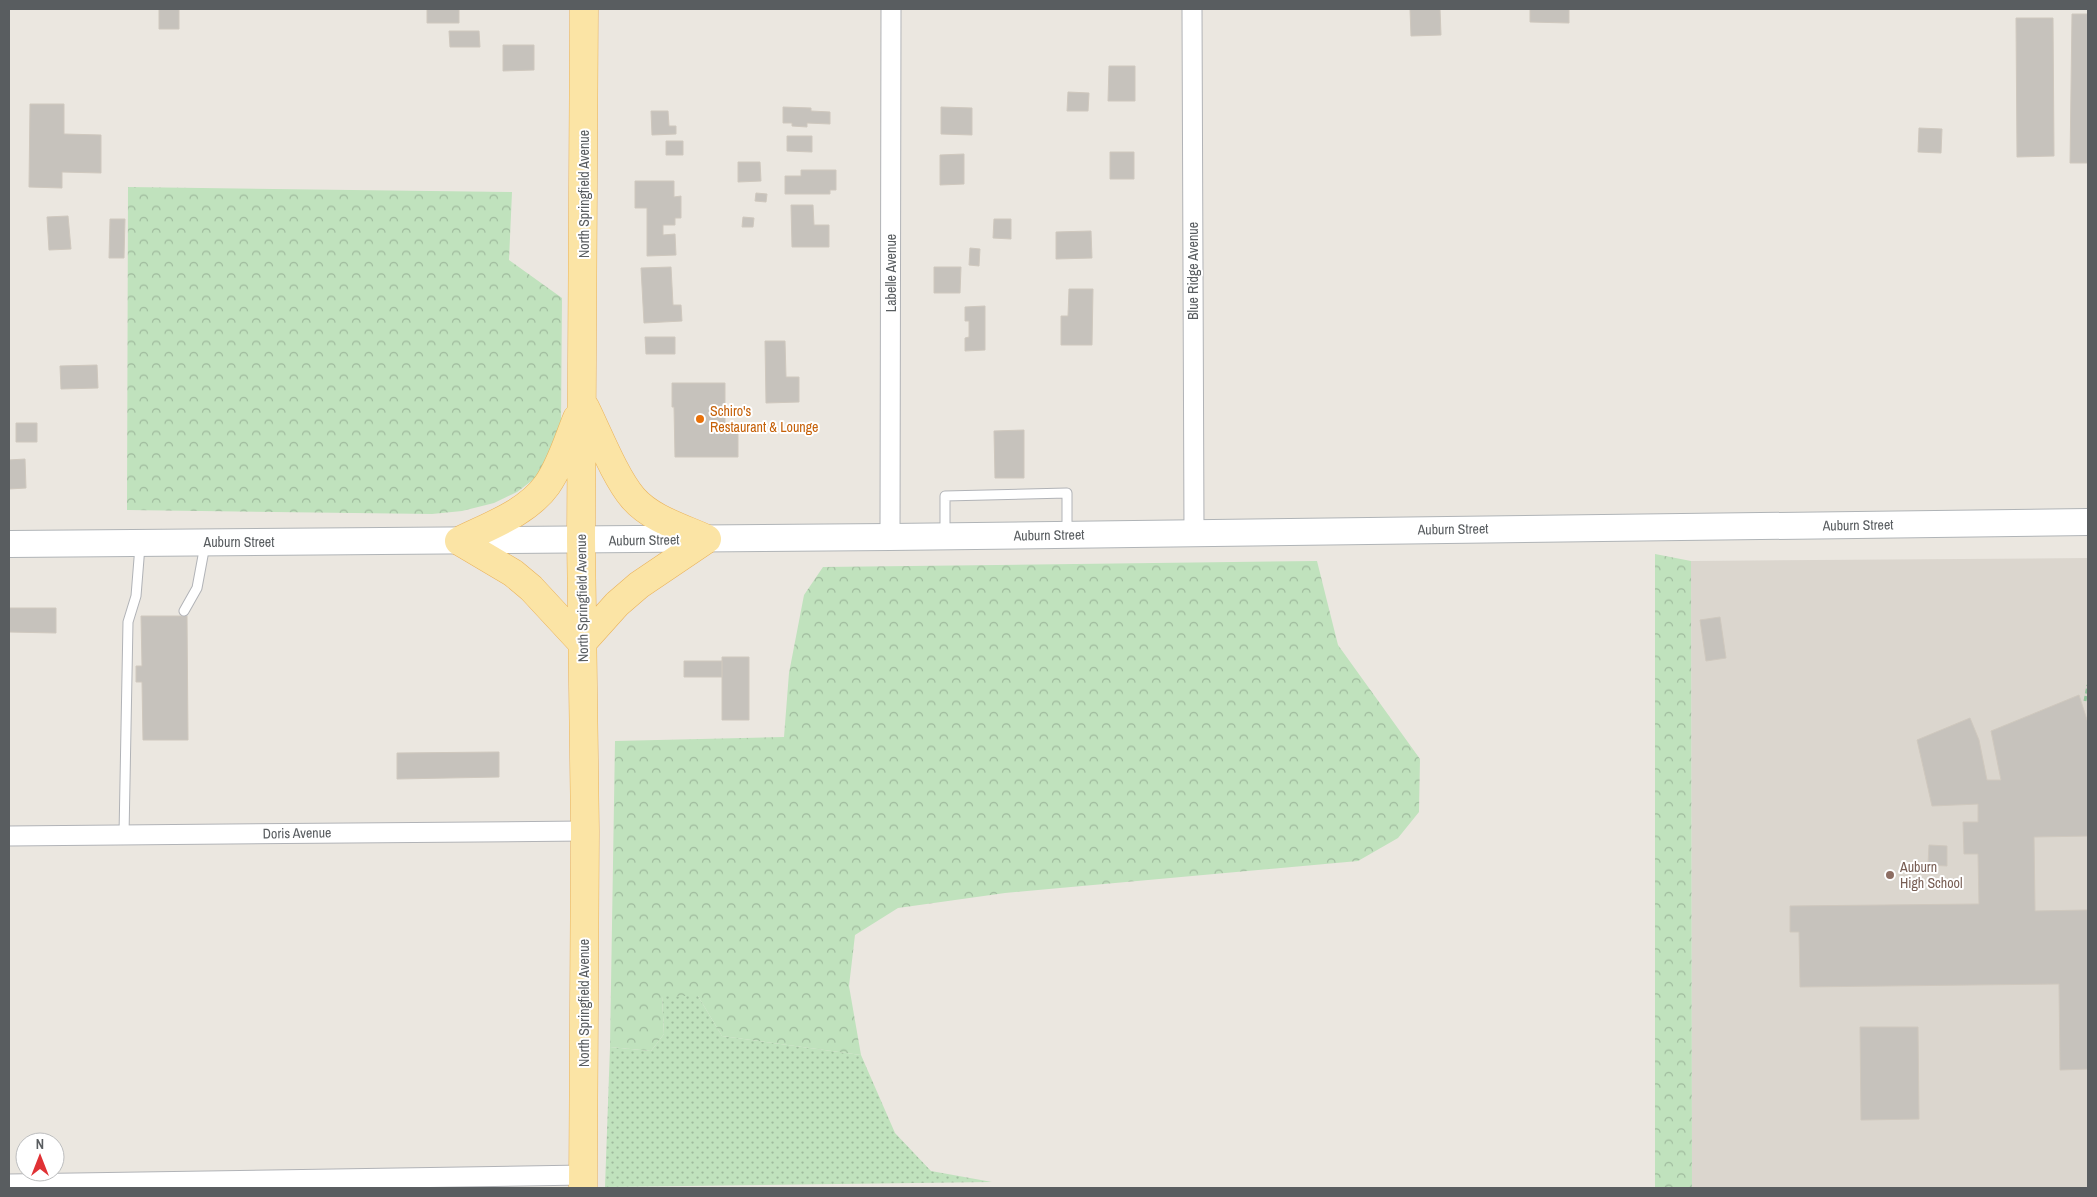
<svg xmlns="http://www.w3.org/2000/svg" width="2097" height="1197" viewBox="0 0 2097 1197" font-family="'Archivo Narrow',sans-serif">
	<defs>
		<pattern id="green-dots" width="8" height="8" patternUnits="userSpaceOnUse" patternTransform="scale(1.25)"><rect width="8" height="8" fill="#c0e2bd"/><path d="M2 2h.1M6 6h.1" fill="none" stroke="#9fba9d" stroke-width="1.8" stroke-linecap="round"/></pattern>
		<pattern id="forest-crowns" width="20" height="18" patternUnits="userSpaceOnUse" patternTransform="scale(1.25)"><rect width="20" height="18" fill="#c0e2bd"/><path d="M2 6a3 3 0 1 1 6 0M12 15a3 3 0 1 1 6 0" fill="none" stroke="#9fba9d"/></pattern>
	</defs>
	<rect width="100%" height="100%" fill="#ebe7e0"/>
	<path fill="#dbd6ce" d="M 2088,558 L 2088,1188 L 1692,1188 L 1691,561 Z"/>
	<path fill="url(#green-dots)" d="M 662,996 L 698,996 L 722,1036 L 861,1055 L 895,1133 L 931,1171 L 992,1182 L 605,1187 L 610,1047 L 651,1051 L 664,1034 Z"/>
	<path fill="url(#forest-crowns)" d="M 128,187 L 512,192 L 509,260 L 562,298 L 561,421 L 551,452 L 538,476 L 517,492 L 494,503 L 462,511 L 432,514 L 127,510 Z
		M 1655,554 L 1691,561 L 1692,1188 L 1655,1188 Z
		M 1317,561 L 1338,645 L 1420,759 L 1419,812 L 1398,838 L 1358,861 L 1005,893 L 898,908 L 855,935 L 849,986 L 861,1055 L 722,1036 L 698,996 L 662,996 L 664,1034 L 651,1051 L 610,1047 L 615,741 L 784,737 L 789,673 L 804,595 L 823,567 Z"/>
	<path fill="#c6c2bc" stroke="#cfc8be" d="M 159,9 L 179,9 L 179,29 L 159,29 Z
		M 427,9 L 459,9 L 459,23 L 427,23 Z
		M 1410,9 L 1440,9 L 1441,35 L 1411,36 Z
		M 1530,9 L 1569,9 L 1569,23 L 1530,22 Z
		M 2072,14 L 2088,14 L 2088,163 L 2070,163 Z
		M 2016,18 L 2053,18 L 2054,156 L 2017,157 Z
		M 449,31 L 479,31 L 480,47 L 450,47 Z
		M 503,45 L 534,45 L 534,70 L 503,71 Z
		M 1109,66 L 1135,66 L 1135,101 L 1108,101 Z
		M 1068,92 L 1089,93 L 1088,111 L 1067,111 Z
		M 30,104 L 64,104 L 64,134 L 101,135 L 101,173 L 62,172 L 62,188 L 29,187 Z
		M 783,107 L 811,108 L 811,111 L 830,112 L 830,124 L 807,123 L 807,127 L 792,126 L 792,123 L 783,123 Z
		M 941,107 L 972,108 L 972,135 L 941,134 Z
		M 651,111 L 668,111 L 669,126 L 676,126 L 676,134 L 652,135 Z
		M 1919,128 L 1942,129 L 1941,153 L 1918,152 Z
		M 787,136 L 812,136 L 812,152 L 787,151 Z
		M 666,141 L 683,141 L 683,155 L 666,155 Z
		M 1110,152 L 1134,152 L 1134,179 L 1110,179 Z
		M 964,154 L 964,184 L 940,185 L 940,155 Z
		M 738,162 L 760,162 L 761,181 L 738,182 Z
		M 801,170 L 836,170 L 836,190 L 830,190 L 830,194 L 785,194 L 785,176 L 801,176 Z
		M 635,181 L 674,181 L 674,197 L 681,196 L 681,218 L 675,218 L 675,225 L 663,225 L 663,235 L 675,234 L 676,255 L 647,256 L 647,208 L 635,208 Z
		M 756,193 L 767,194 L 766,202 L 755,201 Z
		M 791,205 L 813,205 L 814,225 L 829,225 L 829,247 L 792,247 Z
		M 68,216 L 71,249 L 49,250 L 47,217 Z
		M 743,217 L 754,218 L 753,227 L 742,227 Z
		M 110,219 L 125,219 L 124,258 L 109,258 Z
		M 994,219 L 1011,219 L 1011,239 L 993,238 Z
		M 1091,231 L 1092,258 L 1056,259 L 1056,232 Z
		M 970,248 L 980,249 L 979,266 L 969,265 Z
		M 671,267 L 673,305 L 681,305 L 682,321 L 644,323 L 641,268 Z
		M 934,267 L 961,267 L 960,293 L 934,293 Z
		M 1069,289 L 1093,289 L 1092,345 L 1061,345 L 1061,316 L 1068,316 Z
		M 985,306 L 985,350 L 965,351 L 965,338 L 969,337 L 969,321 L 965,321 L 965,307 Z
		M 645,337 L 675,337 L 675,354 L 646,354 Z
		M 765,341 L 785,341 L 786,377 L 799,377 L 799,402 L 766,403 Z
		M 97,365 L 98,388 L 61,389 L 60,366 Z
		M 672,383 L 725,383 L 725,431 L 738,431 L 738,457 L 675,457 L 674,407 L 672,407 Z
		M 16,423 L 37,423 L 37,442 L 16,442 Z
		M 1024,430 L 1024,478 L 995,478 L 994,431 Z
		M 25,459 L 26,488 L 9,489 L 9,460 Z
		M 9,608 L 56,608 L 56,633 L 9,632 Z
		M 141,616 L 187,616 L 188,740 L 143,740 L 142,682 L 136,682 L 136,666 L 142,666 Z
		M 1720,617 L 1726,658 L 1706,661 L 1700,620 Z
		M 722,657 L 749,657 L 749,720 L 722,720 Z
		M 684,661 L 722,661 L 722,677 L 684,677 Z
		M 2079,695 L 2088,723 L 2088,836 L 2034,837 L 2035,911 L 2088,910 L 2088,1069 L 2060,1070 L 2059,984 L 1800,987 L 1799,932 L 1790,932 L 1790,906 L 1979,904 L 1978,854 L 1964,854 L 1963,822 L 1978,822 L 1978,804 L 1932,806 L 1917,740 L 1970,718 L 1979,740 L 1987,780 L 2001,780 L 1991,731 Z
		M 499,752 L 499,777 L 397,779 L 397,753 Z
		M 1929,845 L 1947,846 L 1947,866 L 1928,865 Z
		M 1860,1027 L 1918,1027 L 1919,1119 L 1861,1120 Z"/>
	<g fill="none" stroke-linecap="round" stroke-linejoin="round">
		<defs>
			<path id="lane" d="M 945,535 L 945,496 L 1067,493 L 1067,532
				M 184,611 L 197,588 L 205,545
				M 124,835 L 128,622 L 136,596 L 140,546"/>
			<path id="street" d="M 1192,9 L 1194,533
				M 890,537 L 891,9
				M 9,836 L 585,831
				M 9,1184 L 584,1175"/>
			<path id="secondary" d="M 9,544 L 890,537 L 2088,522"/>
			<path id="primary" d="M 585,407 C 598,433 615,477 633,498 C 651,519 683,528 707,539
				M 459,541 L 513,573 L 531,588 L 582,643 L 617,604 L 639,585 L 707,539
				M 459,541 C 489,526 527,513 547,485 C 561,465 568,440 577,418
				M 583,1188 L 585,831 L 581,540 L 584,9"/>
		</defs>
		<use href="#lane" stroke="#b1b3b7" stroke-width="11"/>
		<use href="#street" stroke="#b1b3b7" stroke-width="21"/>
		<use href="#secondary" stroke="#b0b4b7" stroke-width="28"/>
		<use href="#primary" stroke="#eab25a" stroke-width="29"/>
		<path stroke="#97c59f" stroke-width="3" stroke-dasharray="5 2.5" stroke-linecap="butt" d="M 2085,701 L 2088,685"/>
		<use href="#lane" stroke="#fff" stroke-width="9"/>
		<use href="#street" stroke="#fff" stroke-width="19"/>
		<use href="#secondary" stroke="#fff" stroke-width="26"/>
		<use href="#primary" stroke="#fbe4a5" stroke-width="28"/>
	</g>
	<circle fill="#e8710a" stroke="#fff" stroke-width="2" cx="700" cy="419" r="5"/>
	<circle fill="#8d6e63" stroke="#fff" stroke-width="2" cx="1890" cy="875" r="5"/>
	<g text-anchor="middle" stroke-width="4" stroke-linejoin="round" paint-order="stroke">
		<g font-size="14" fill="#595d60" stroke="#fff">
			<text transform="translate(584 194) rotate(-90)" y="5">North Springfield Avenue</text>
			<text transform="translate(1193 271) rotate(-90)" y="5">Blue Ridge Avenue</text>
			<text transform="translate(891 273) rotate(-90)" y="5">Labelle Avenue</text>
			<text transform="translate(1858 525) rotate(-1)" y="5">Auburn Street</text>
			<text transform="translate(1453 529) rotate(-1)" y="5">Auburn Street</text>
			<text transform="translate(1049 535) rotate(-1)" y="5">Auburn Street</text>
			<text transform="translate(644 540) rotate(-1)" y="5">Auburn Street</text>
			<text x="239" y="547">Auburn Street</text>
			<text transform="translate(582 598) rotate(-91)" y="5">North Springfield Avenue</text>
			<text transform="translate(297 833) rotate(-1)" y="5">Doris Avenue</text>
			<text transform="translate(584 1003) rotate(-90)" y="5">North Springfield Avenue</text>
		</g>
		<g font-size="14" fill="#c56008" stroke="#fff" text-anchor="start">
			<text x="710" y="416">Schiro's<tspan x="710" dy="16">Restaurant &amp; Lounge</tspan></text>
		</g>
		<g font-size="14" fill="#785e54" stroke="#fff" text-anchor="start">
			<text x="1900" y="872">Auburn<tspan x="1900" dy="16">High School</tspan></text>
		</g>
	</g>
	<rect width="2097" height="1197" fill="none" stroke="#595d60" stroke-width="20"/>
	<g transform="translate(40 1157)"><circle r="24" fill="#ffffff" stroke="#bdbebf"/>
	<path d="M0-4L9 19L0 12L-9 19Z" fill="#e03135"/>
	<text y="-8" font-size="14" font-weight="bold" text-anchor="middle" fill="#595d60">N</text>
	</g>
</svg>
